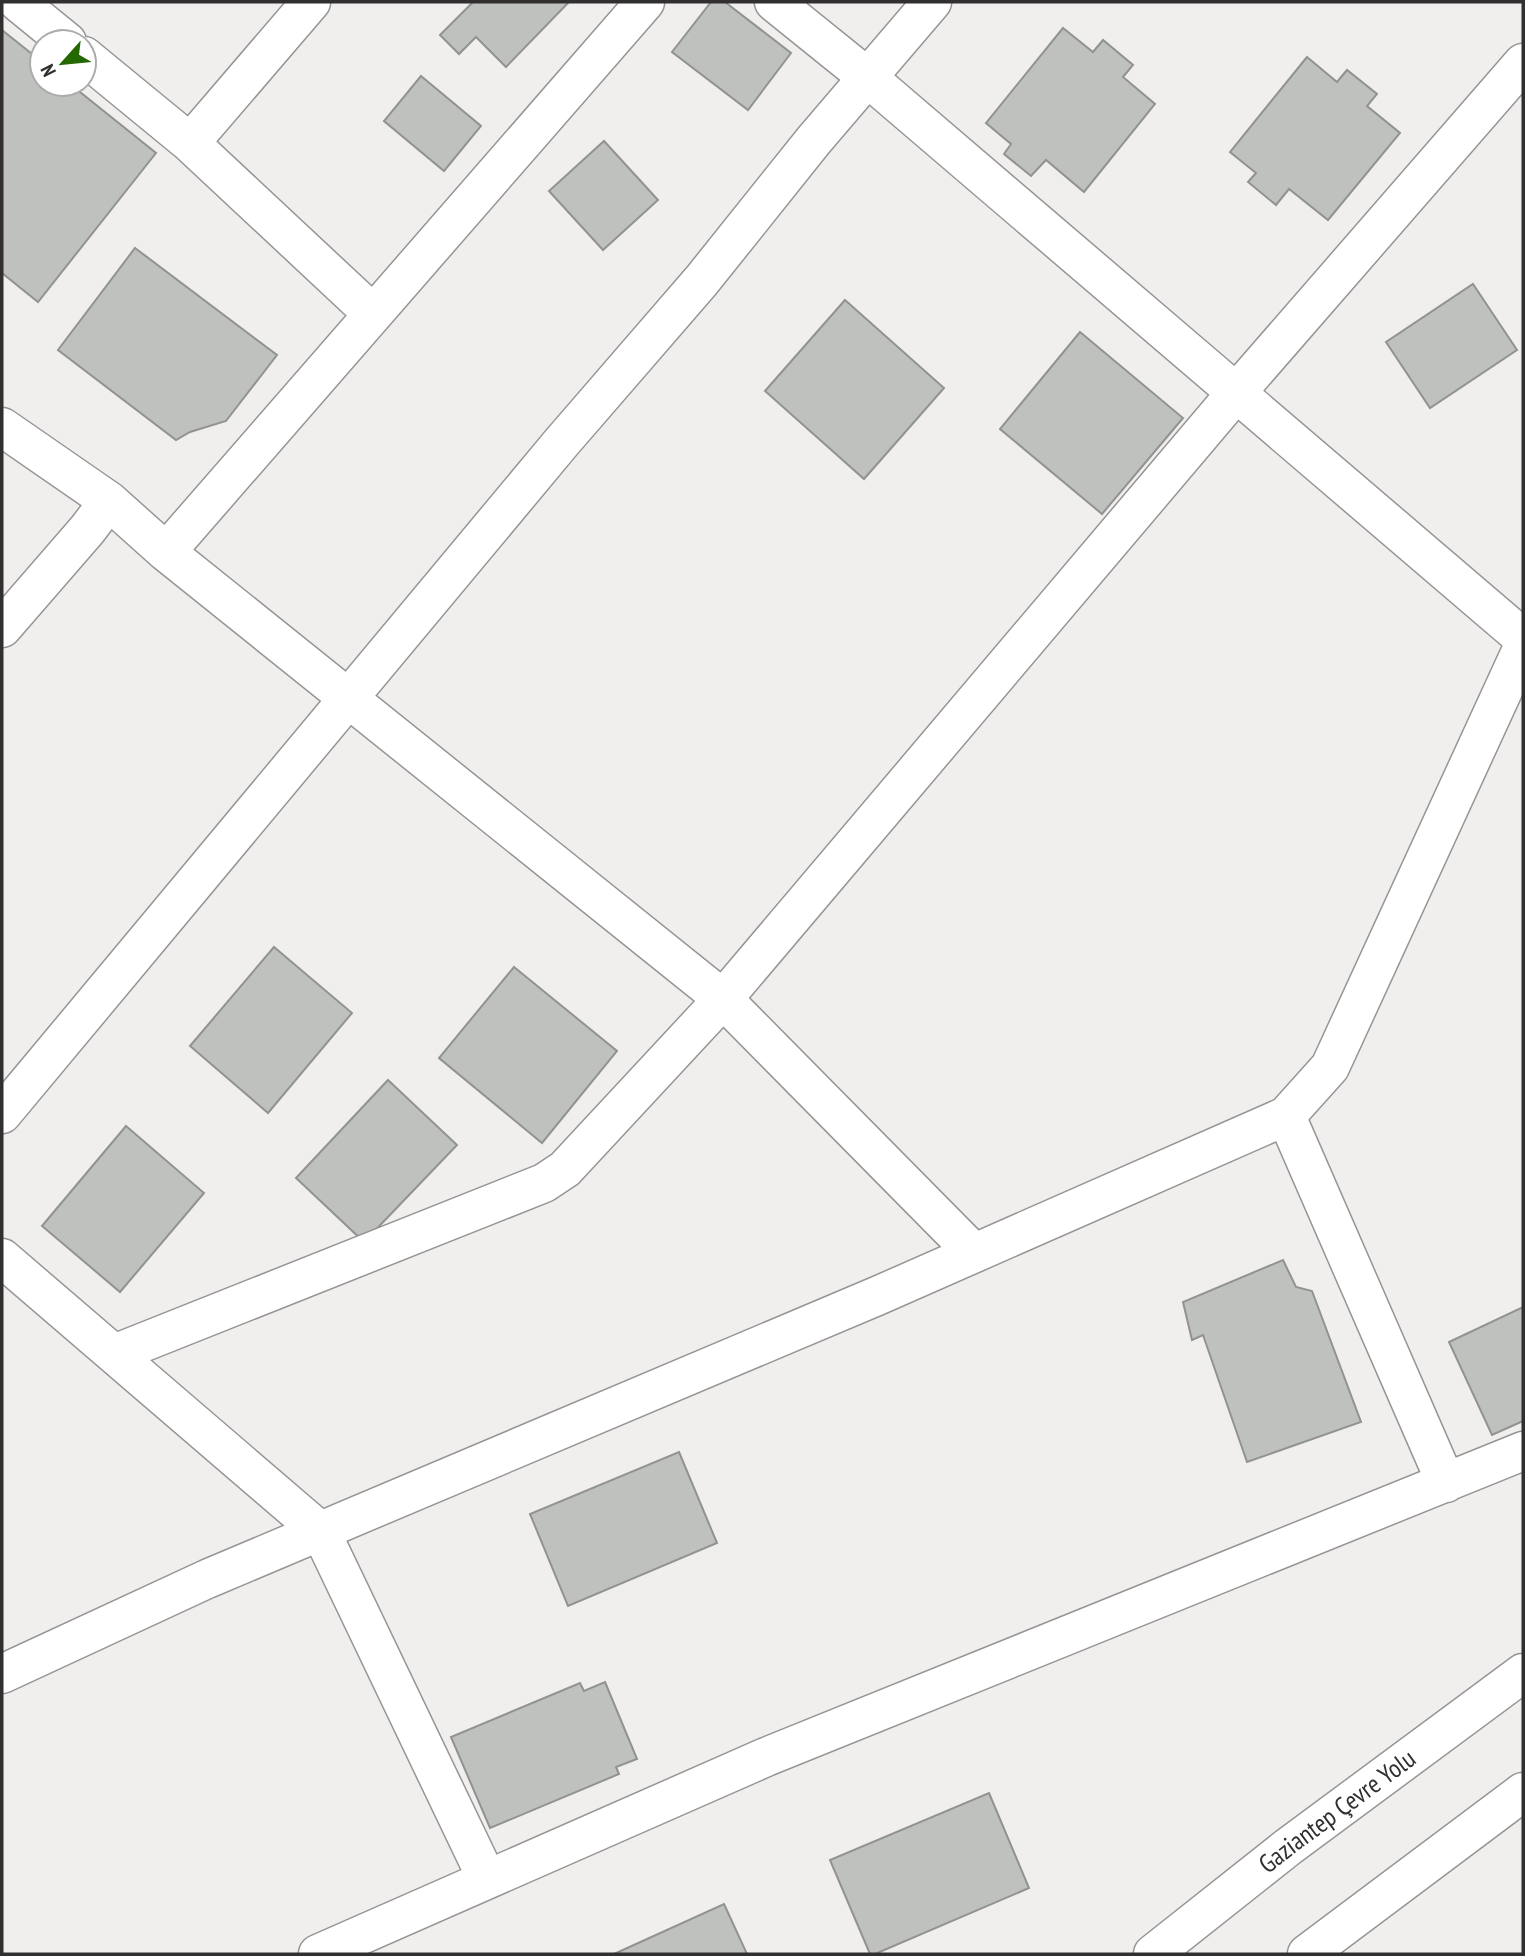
<svg xmlns="http://www.w3.org/2000/svg" width="1525" height="1956" viewBox="0 0 1525 1956" font-family="'PT Sans Narrow',sans-serif">
	<rect width="100%" height="100%" fill="#f1eeee"/>
	<path fill="#bfc1bf" stroke="#919391" stroke-width="2" d="M 473,2 L 569,2 L 506,67 L 476,37 L 459,54 L 440,35 Z
		M 711,2 L 725,2 L 791,53 L 748,110 L 672,52 Z
		M 1063,28 L 1093,52 L 1103,40 L 1133,65 L 1123,77 L 1155,104 L 1084,192 L 1046,160 L 1031,176 L 1004,154 L 1011,144 L 986,123 Z
		M 2,30 L 42,62 L 42,84 L 70,84 L 156,153 L 38,302 L 2,273 Z
		M 1307,57 L 1337,82 L 1347,70 L 1377,94 L 1367,106 L 1400,133 L 1328,220 L 1289,189 L 1276,205 L 1248,182 L 1256,173 L 1230,152 Z
		M 421,76 L 481,126 L 444,171 L 384,121 Z
		M 604,141 L 658,200 L 603,250 L 549,191 Z
		M 135,248 L 277,355 L 226,421 L 190,432 L 176,440 L 58,350 Z
		M 1473,284 L 1517,350 L 1430,408 L 1386,342 Z
		M 845,300 L 944,388 L 864,479 L 765,391 Z
		M 1080,332 L 1183,418 L 1102,514 L 1000,429 Z
		M 274,947 L 352,1013 L 268,1113 L 190,1046 Z
		M 514,967 L 617,1051 L 542,1143 L 439,1058 Z
		M 388,1080 L 457,1145 L 364,1242 L 296,1178 Z
		M 126,1126 L 204,1193 L 120,1292 L 42,1226 Z
		M 1283,1260 L 1296,1287 L 1312,1291 L 1361,1422 L 1247,1462 L 1203,1335 L 1192,1340 L 1183,1302 Z
		M 1523,1307 L 1523,1421 L 1492,1435 L 1449,1342 Z
		M 679,1452 L 717,1543 L 568,1606 L 530,1514 Z
		M 605,1682 L 637,1759 L 616,1767 L 619,1774 L 490,1828 L 451,1737 L 580,1683 L 584,1691 Z
		M 989,1793 L 1029,1888 L 875,1954 L 870,1954 L 830,1860 Z
		M 724,1904 L 747,1954 L 614,1954 Z"/>
	<g fill="none" stroke-linecap="round" stroke-linejoin="round">
		<defs>
			<path id="street" d="M 18,2 L 67,42
				M 774,2 L 867,77 L 1523,638
				M 84,56 L 190,143 L 373,314
				M 190,143 L 311,2
				M 2,427 L 109,501 L 166,552 L 723,999 L 974,1253
				M 166,552 L 645,2
				M 2,628 L 87,530 L 109,501
				M 1286,1116 L 1446,1483
				M 2,1258 L 321,1532 L 487,1879
				M 114,1354 L 544,1183 L 565,1169 L 723,999 L 1236,393 L 1523,63
				M 318,1954 L 766,1757 L 1523,1451"/>
			<path id="secondary" d="M 2,1114 L 561,443 L 702,280 L 814,140 L 932,2
				M 2,1674 L 207,1579 L 877,1296 L 1286,1116 L 1330,1067 L 1523,647"/>
			<g id="highway">
				<path id="s1" d="M 1153,1954 L 1288,1847 L 1523,1673"/>
				<path d="M 1307,1954 L 1523,1792"/>
			</g>
		</defs>
		<use href="#street" stroke="#979494" stroke-width="41"/>
		<use href="#secondary" stroke="#979494" stroke-width="41"/>
		<use href="#highway" stroke="#979494" stroke-width="41"/>
		<use href="#street" stroke="#fff" stroke-width="38"/>
		<use href="#secondary" stroke="#fff" stroke-width="38"/>
		<use href="#highway" stroke="#fff" stroke-width="38"/>
	</g>
	<g text-anchor="middle" stroke-width="5" stroke-linejoin="round" paint-order="stroke">
		<g font-size="26" fill="#312f2f" stroke="#fff">
			<text dy="9" stroke="none"><textPath href="#s1" startOffset="233">Gaziantep Çevre Yolu</textPath></text>
		</g>
	</g>
	<rect width="1525" height="1956" fill="none" stroke="#312f2f" stroke-width="7"/>
	<g transform="translate(63 63) rotate(243)"><circle r="33" fill="#ffffff" stroke="#adacac" stroke-width="2"/>
	<path d="M0-5L12 26L0 18L-12 26Z" fill="#236800"/>
	<text y="-10" font-size="19" font-weight="bold" text-anchor="middle" fill="#312f2f">N</text>
	</g>
</svg>
